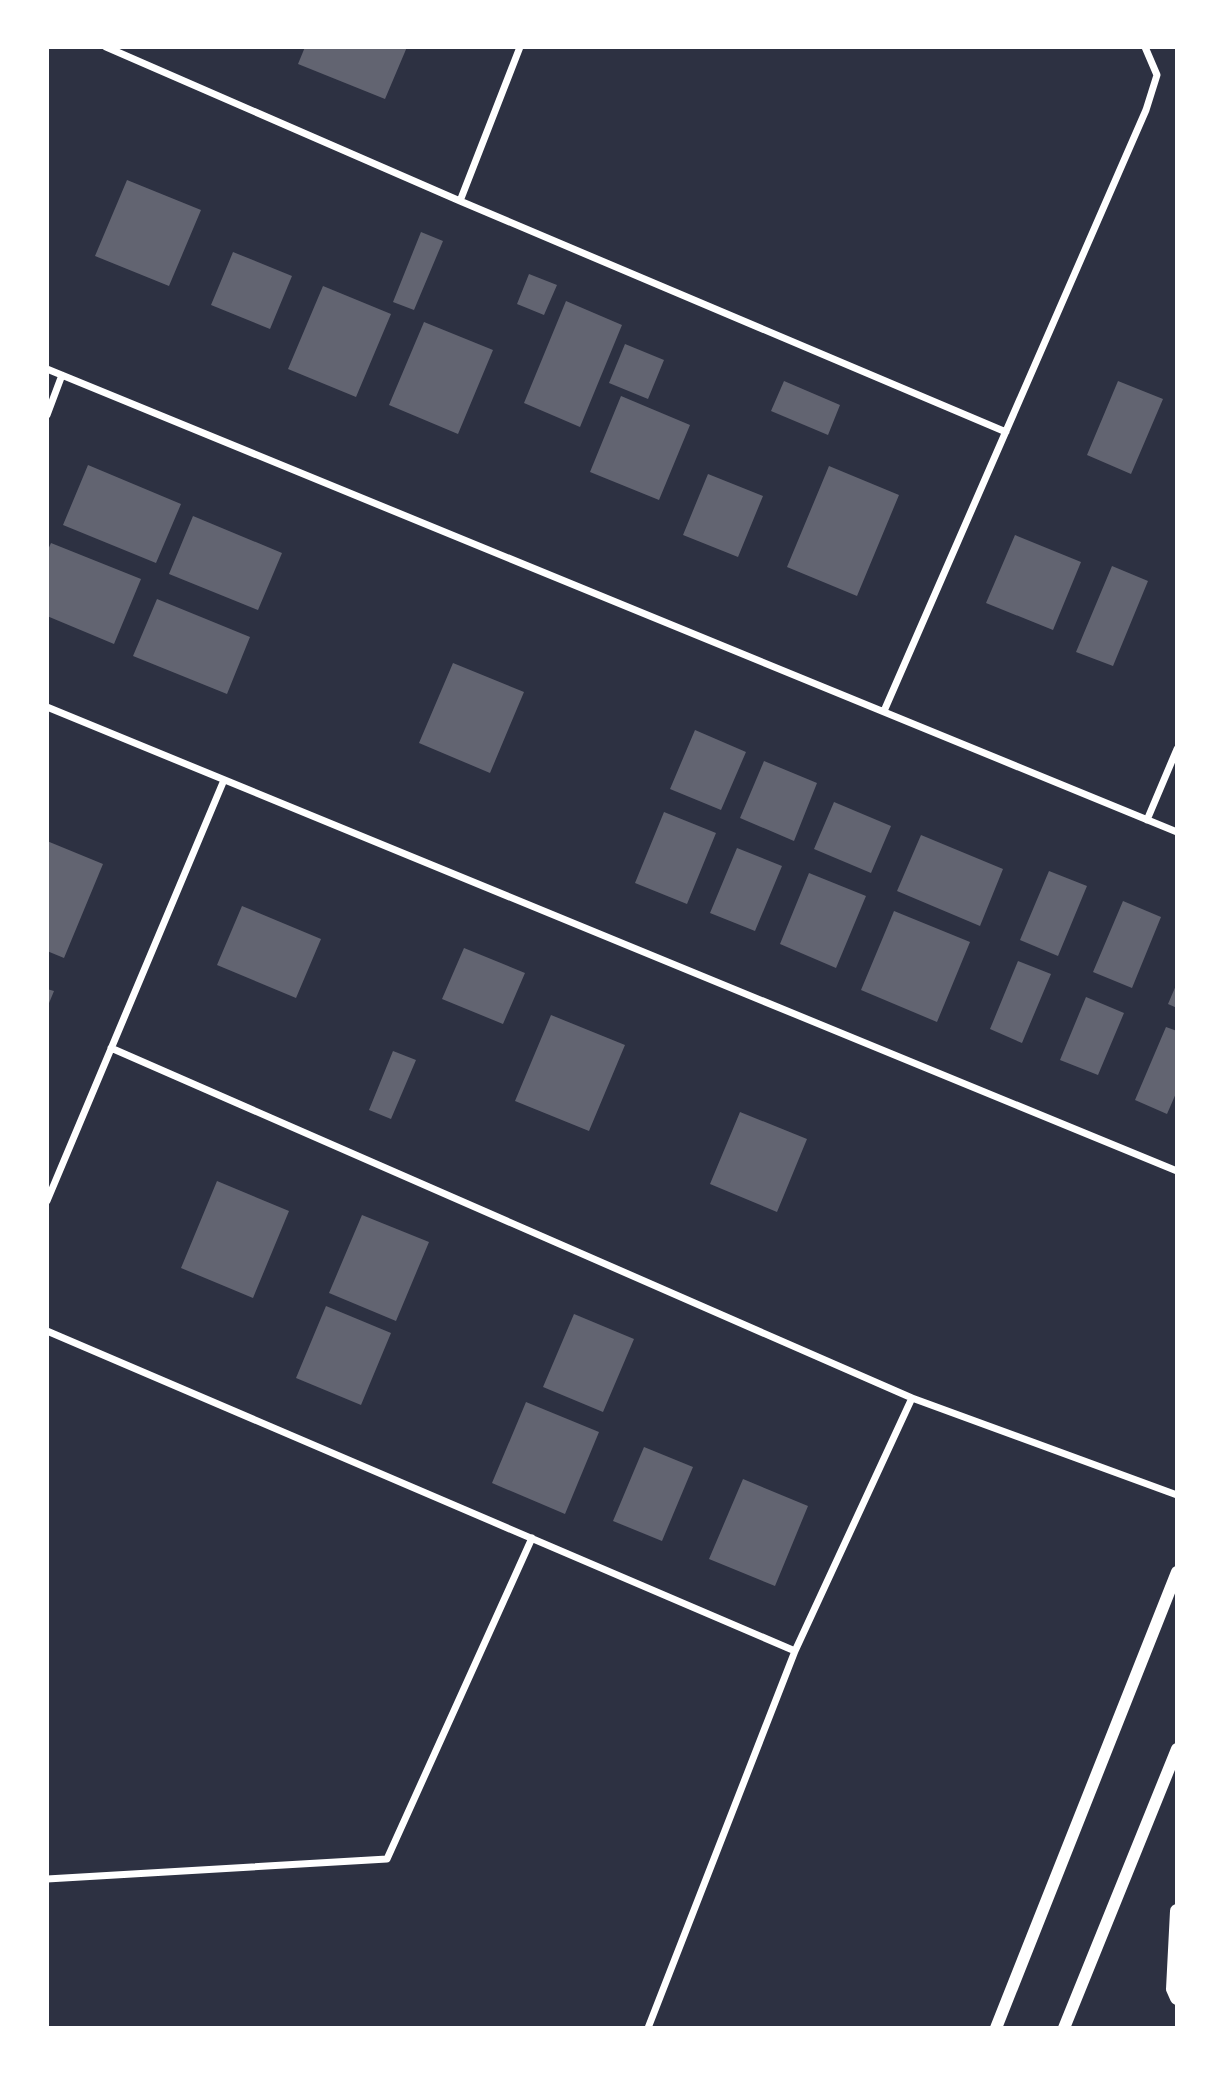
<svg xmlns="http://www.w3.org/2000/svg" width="1224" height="2075" viewBox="0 0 1224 2075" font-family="Lato,sans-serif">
	<rect width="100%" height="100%" fill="#2d3142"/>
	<path fill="#626471" d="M 305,47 L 407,47 L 385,99 L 298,64 Z
		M 127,180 L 201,210 L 169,286 L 95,256 Z
		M 421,232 L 443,241 L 414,310 L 393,302 Z
		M 233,252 L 292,276 L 270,329 L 211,305 Z
		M 529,274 L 557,285 L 544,315 L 517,304 Z
		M 323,286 L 391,314 L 356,397 L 288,369 Z
		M 566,301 L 622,325 L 580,427 L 524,403 Z
		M 424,322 L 493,350 L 458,434 L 389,405 Z
		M 625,344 L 664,360 L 648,399 L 609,383 Z
		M 784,381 L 840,405 L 828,435 L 771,411 Z
		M 1118,381 L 1163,399 L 1131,474 L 1087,455 Z
		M 621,396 L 690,425 L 659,500 L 590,472 Z
		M 88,465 L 181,504 L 156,563 L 63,525 Z
		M 829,466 L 899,495 L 857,596 L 787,567 Z
		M 708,474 L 763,496 L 738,557 L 683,535 Z
		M 193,516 L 282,553 L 258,610 L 169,574 Z
		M 1015,535 L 1081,562 L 1053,630 L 986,603 Z
		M 51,543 L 141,579 L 114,644 L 47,616 L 47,552 Z
		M 1112,566 L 1148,581 L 1113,666 L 1076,652 Z
		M 157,599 L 250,637 L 227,694 L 133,656 Z
		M 453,663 L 524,692 L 490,773 L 419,743 Z
		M 695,730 L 746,752 L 721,810 L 670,789 Z
		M 764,761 L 817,783 L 794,841 L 740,818 Z
		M 834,802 L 891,826 L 871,873 L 814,849 Z
		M 664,812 L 716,833 L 687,904 L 635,883 Z
		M 921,835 L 1003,869 L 980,926 L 897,891 Z
		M 47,841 L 103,864 L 64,958 L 47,951 Z
		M 737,848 L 782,866 L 755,931 L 710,913 Z
		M 1049,871 L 1087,886 L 1058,956 L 1020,940 Z
		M 809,873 L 866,896 L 836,968 L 780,944 Z
		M 1123,901 L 1161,917 L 1132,988 L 1093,972 Z
		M 242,906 L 321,939 L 296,998 L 217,965 Z
		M 894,911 L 970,942 L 937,1022 L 861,990 Z
		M 464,948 L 525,973 L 503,1024 L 442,999 Z
		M 1018,961 L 1051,974 L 1022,1043 L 990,1029 Z
		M 1177,983 L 1177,1008 L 1168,1004 Z
		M 47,989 L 54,991 L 47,1008 Z
		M 1086,997 L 1124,1013 L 1098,1075 L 1060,1060 Z
		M 551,1015 L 625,1045 L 589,1131 L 515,1101 Z
		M 1166,1027 L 1177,1031 L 1177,1091 L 1167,1114 L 1135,1100 Z
		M 393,1051 L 416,1060 L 391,1119 L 369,1110 Z
		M 740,1112 L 807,1139 L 777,1212 L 710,1184 Z
		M 217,1181 L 289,1211 L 253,1298 L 181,1268 Z
		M 362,1215 L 429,1242 L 396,1321 L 329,1293 Z
		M 326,1306 L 391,1333 L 361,1405 L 296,1378 Z
		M 574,1314 L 634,1339 L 603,1412 L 543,1387 Z
		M 526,1402 L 599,1432 L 565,1514 L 492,1483 Z
		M 644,1447 L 693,1467 L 662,1541 L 613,1521 Z
		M 743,1479 L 808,1506 L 775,1586 L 709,1559 Z"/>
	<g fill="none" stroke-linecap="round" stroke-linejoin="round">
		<path stroke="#fff" stroke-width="7" d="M 106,47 L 460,201 L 1006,432
			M 460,201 L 520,47
			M 47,369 L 1177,832
			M 47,415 L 62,375
			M 47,707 L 1177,1171
			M 884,711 L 1146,110 L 1157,75 L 1145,47
			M 1147,820 L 1177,749
			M 111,1048 L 912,1398
			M 47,1201 L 224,780
			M 47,1331 L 795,1651
			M 47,1879 L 387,1859 L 532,1538
			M 648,2028 L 795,1651 L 912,1398 L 1177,1495"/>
		<path stroke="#fff" stroke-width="12" d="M 996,2028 L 1177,1572
			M 1064,2028 L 1177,1749"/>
		<path stroke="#fff" stroke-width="14" d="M 1177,1911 L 1173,1989 L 1177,1998"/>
	</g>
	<rect width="1224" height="2075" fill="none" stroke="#ffffff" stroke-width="98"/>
</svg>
